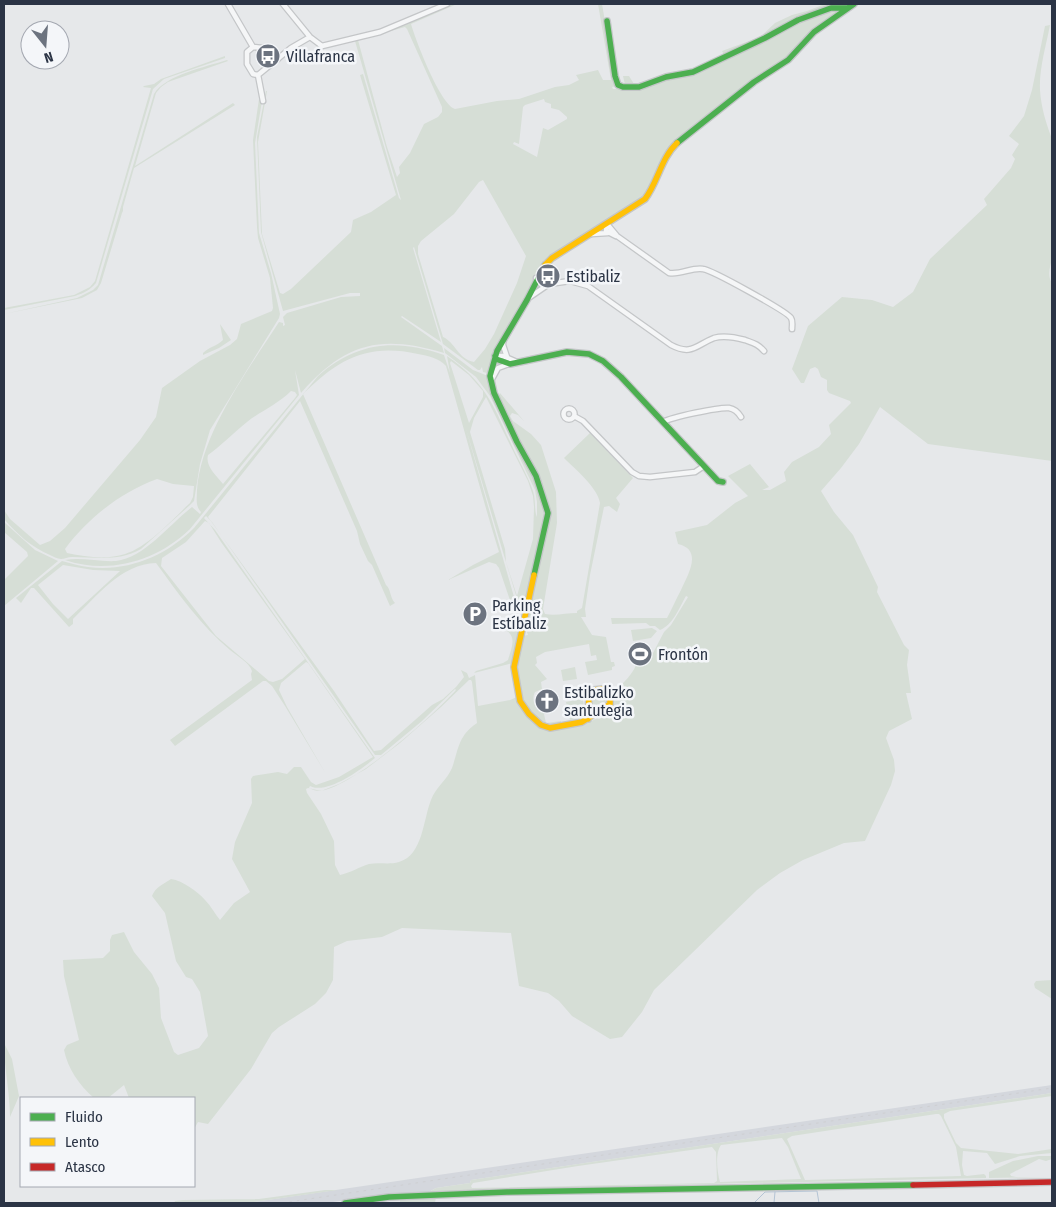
<svg xmlns="http://www.w3.org/2000/svg" width="1056" height="1207" viewBox="0 0 1056 1207" font-family="'Fira Sans Condensed',sans-serif">
	<rect width="100%" height="100%" fill="#e6e8ea"/>
	<path fill="#d4d7dd" d="M 1052,1085 L 1052,1093 L 471,1180 L 470,1183 L 436,1188 L 427,1193 L 395,1193 L 326,1203 L 247,1203 Z"/>
	<path fill="#d6ded6" fill-rule="evenodd" d="M 450,4 L 457,4 L 411,24 C 416,41 440,104 455,109 L 497,101 L 519,99 L 555,87 L 569,85 L 579,80 L 576,75 L 598,70 L 603,80 L 611,80 L 598,4 L 602,4 L 616,86 L 612,87 L 613,89 L 626,89 L 623,76 L 629,76 L 634,84 C 648,80 662,80 677,77 L 802,20 L 821,13 L 843,9 C 824,21 804,33 793,53 L 675,143 L 654,183 L 642,200 L 542,265 L 526,297 L 497,347 L 487,373 L 483,372 L 482,367 L 480,370 L 478,370 L 443,344 L 414,247 L 413,248 L 441,342 L 402,316 L 401,317 L 442,346 L 444,353 C 380,334 345,343 301,393 L 295,370 L 299,395 L 190,529 C 157,561 109,575 65,560 C 81,557 99,562 116,561 C 144,558 170,524 192,507 L 200,514 L 201,512 C 195,506 197,498 197,490 C 201,433 248,370 279,322 L 283,323 L 283,326 L 285,325 L 283,317 L 287,313 L 341,297 L 360,296 L 360,293 L 350,293 L 283,311 L 261,232 L 257,137 L 266,91 L 267,91 L 258,142 L 262,234 L 280,293 L 283,294 L 291,289 L 351,232 L 353,220 L 371,212 L 396,195 L 360,75 L 363,74 L 399,198 L 401,200 L 355,41 L 358,40 L 387,147 L 397,177 L 400,173 L 399,167 L 410,153 L 424,124 L 438,117 L 442,112 L 442,107 L 407,29 L 405,27 L 387,32 L 386,31 ZM 544,99 L 545,102 L 551,104 L 551,108 L 559,110 L 567,117 L 567,119 L 548,130 L 543,128 L 537,157 L 513,144 L 514,142 L 519,144 L 523,107 L 525,105 ZM 483,180 L 526,256 L 517,283 L 494,334 L 485,349 L 474,362 C 458,359 455,342 443,337 L 418,254 L 418,246 L 421,241 L 454,214 L 479,182 ZM 291,391 L 295,392 L 297,395 L 295,398 L 223,484 C 216,475 205,466 208,455 C 222,445 233,433 247,422 C 261,411 278,404 291,391 Z
		M 825,4 L 850,4 L 831,7 L 724,55 L 722,51 L 760,37 L 775,23 L 792,15 L 807,11 Z
		M 1050,25 C 1046,46 1039,69 1040,90 C 1041,107 1046,123 1052,139 L 1052,259 C 1050,266 1047,276 1052,283 L 1052,461 L 928,444 L 880,407 L 859,444 L 841,468 L 821,491 L 834,512 L 853,535 L 878,587 L 877,592 L 904,645 L 909,650 L 907,665 L 911,693 L 906,693 L 912,719 L 889,731 L 886,738 L 894,760 L 895,771 L 891,785 L 865,841 L 844,843 L 803,860 L 780,873 L 757,890 L 654,990 L 642,1012 L 622,1037 L 610,1039 L 572,1016 L 559,1001 L 548,993 L 519,986 L 511,933 L 402,928 L 382,937 L 347,941 L 334,947 L 333,980 L 326,993 L 315,1004 L 279,1027 L 272,1033 L 251,1069 L 208,1124 L 198,1122 L 194,1129 L 194,1098 L 129,1098 L 124,1085 L 108,1098 L 94,1098 C 79,1085 68,1069 64,1050 L 67,1045 L 79,1040 L 64,976 L 63,960 L 103,958 L 110,951 L 110,940 L 112,935 L 124,932 L 134,952 L 152,974 L 159,988 L 161,1018 L 174,1052 L 178,1055 L 199,1048 L 208,1036 L 200,992 L 192,979 L 186,977 L 176,961 L 165,913 L 152,896 C 155,887 164,884 171,879 C 183,881 197,891 205,900 C 211,906 215,914 220,920 L 234,903 L 250,892 L 232,859 L 235,842 L 252,803 L 251,779 L 253,776 L 278,772 L 287,774 L 294,767 L 301,767 L 311,782 L 316,785 L 339,777 L 373,757 L 308,663 L 306,662 L 281,683 L 279,690 L 287,707 L 326,774 L 285,706 L 272,686 L 266,681 L 263,681 L 175,746 L 170,740 L 252,680 L 251,674 L 252,671 C 249,662 237,656 230,650 C 201,626 178,593 156,563 C 121,564 97,596 73,619 L 73,624 L 69,627 L 34,588 L 31,588 L 21,603 L 16,598 L 62,561 C 71,563 79,566 88,567 C 128,572 166,556 194,528 L 318,376 C 356,342 396,338 444,355 L 450,373 L 447,356 C 486,383 493,404 512,446 C 519,461 528,476 533,491 C 536,500 534,511 537,517 L 537,502 L 535,490 L 490,396 L 476,377 L 445,353 L 444,348 L 473,370 L 488,376 L 493,396 L 534,478 L 546,512 L 523,612 L 521,612 L 466,429 L 518,611 L 513,609 L 499,568 L 496,564 L 489,562 L 448,580 L 473,565 L 499,552 C 480,491 464,428 446,366 C 439,358 428,356 418,354 C 367,343 339,359 303,394 L 386,585 C 391,589 390,598 395,603 L 390,606 L 372,565 L 368,561 L 360,544 L 357,531 L 300,401 L 208,517 L 334,691 L 374,751 L 381,750 L 432,705 L 443,699 L 456,687 L 464,677 L 461,670 L 467,673 L 469,678 L 475,675 L 478,706 L 510,700 L 517,697 L 520,705 L 552,730 C 566,730 605,720 612,707 C 614,703 613,699 612,695 C 622,683 635,674 638,659 L 652,655 L 664,632 L 671,625 L 688,597 L 686,596 C 679,608 673,625 660,630 L 655,626 L 650,626 L 646,623 L 612,624 L 611,618 L 667,618 C 672,609 676,599 681,590 C 687,576 704,550 678,544 L 675,532 L 707,525 L 735,503 L 748,496 L 728,476 L 750,464 L 769,487 L 762,490 L 770,490 L 786,481 L 784,472 L 792,462 L 819,447 L 831,434 L 829,425 L 851,403 L 850,401 L 829,393 L 827,390 L 827,380 L 821,377 L 818,369 L 815,367 L 810,369 L 804,383 L 801,383 L 792,369 L 808,326 L 842,297 L 872,300 L 893,307 L 913,292 L 930,259 L 987,205 L 984,199 L 1011,168 L 1015,159 L 1012,155 L 1019,144 L 1009,136 L 1024,116 L 1032,90 L 1045,26 ZM 451,361 L 469,375 L 483,391 L 483,397 L 469,423 L 450,363 ZM 486,397 L 528,481 L 533,496 L 534,507 L 533,539 L 517,596 L 506,562 L 505,549 L 470,432 L 474,418 ZM 206,516 L 212,522 L 375,755 L 381,755 L 422,721 L 455,689 L 456,690 C 433,716 353,787 320,791 C 316,791 313,790 309,788 L 310,786 C 327,795 362,769 375,758 L 215,530 L 204,518 ZM 205,521 L 209,523 L 221,542 L 305,659 L 282,679 L 273,682 L 269,681 L 216,636 L 161,566 L 162,558 L 186,542 ZM 63,565 L 93,570 L 120,571 L 68,619 L 53,604 L 38,585 ZM 469,680 L 471,680 L 472,682 L 477,723 C 458,736 459,748 452,768 C 447,780 435,788 431,800 C 423,820 423,855 399,862 C 389,865 379,862 369,864 C 359,867 350,873 340,875 L 335,865 L 334,841 L 321,814 L 307,793 L 306,789 L 308,788 L 321,791 L 339,784 L 366,769 L 400,743 L 441,707 Z
		M 225,56 L 225,58 L 164,79 L 153,89 L 96,283 C 90,290 84,293 75,296 L 4,310 L 4,308 L 74,295 L 90,287 L 95,281 L 151,88 L 143,87 L 144,86 L 154,84 L 161,79 Z
		M 227,60 L 228,61 L 168,82 L 161,87 L 156,93 L 135,166 L 233,103 L 235,105 L 134,168 L 123,207 L 123,211 L 122,213 L 101,283 L 97,290 L 82,298 L 4,314 L 77,298 L 93,290 L 98,285 L 154,94 C 165,75 206,67 227,60 Z
		M 259,99 L 262,101 L 255,143 L 259,233 L 271,273 L 280,314 L 279,318 L 210,430 L 200,464 L 194,501 L 190,505 L 141,549 C 118,562 97,557 72,557 C 68,557 64,559 61,559 C 58,559 52,556 50,555 C 31,547 17,534 4,519 L 4,510 L 10,519 L 40,545 L 50,541 L 65,528 L 140,440 L 156,417 L 162,388 L 200,361 L 230,345 L 237,339 L 241,324 L 272,311 L 273,308 L 270,278 L 258,238 L 257,227 L 253,140 ZM 157,479 L 173,484 L 194,486 L 193,497 L 190,503 C 173,519 148,547 125,554 C 107,560 86,557 67,553 L 65,549 C 88,518 121,492 157,479 Z
		M 220,324 L 231,340 L 219,348 L 203,355 L 203,353 C 209,347 217,346 223,340 Z
		M 500,393 L 524,421 L 518,415 L 512,413 L 510,416 L 513,421 L 531,434 L 541,445 L 556,492 L 557,523 L 543,609 L 545,614 C 556,616 566,613 577,613 L 577,611 L 582,608 L 600,503 C 598,488 575,469 564,458 L 590,433 L 633,478 L 616,498 L 620,504 L 617,512 L 609,506 L 604,507 L 590,575 L 585,609 L 586,617 L 581,617 L 592,635 L 606,637 L 611,662 L 614,662 L 615,666 L 612,667 L 612,670 L 588,675 L 585,662 L 597,660 L 596,655 L 591,656 L 589,644 L 545,652 L 536,657 L 537,663 L 535,665 L 547,679 L 541,682 L 542,689 L 535,692 C 531,700 535,709 543,712 L 542,708 L 556,705 L 556,708 L 547,710 L 548,713 L 544,714 L 546,723 L 561,721 L 561,724 C 556,725 551,726 546,725 C 526,720 515,681 516,663 C 517,654 520,645 522,636 L 528,635 L 525,626 L 549,523 C 553,498 536,474 526,454 C 516,436 507,417 498,398 Z
		M 4,522 L 35,550 L 58,561 L 4,606 L 4,580 L 28,556 L 27,552 L 4,532 Z
		M 513,619 L 518,619 L 521,628 L 513,663 L 474,673 L 476,671 L 503,663 L 508,660 C 511,649 517,638 507,631 L 506,625 L 509,620 Z
		M 652,628 L 657,631 L 651,638 L 633,641 L 631,630 Z
		M 575,667 L 577,679 L 563,681 L 561,670 Z
		M 596,692 L 603,692 L 608,700 L 606,705 L 592,713 L 590,699 Z
		M 581,699 L 583,700 L 585,713 L 583,718 L 570,720 L 566,702 Z
		M 1052,980 L 1052,999 L 1035,988 L 1034,984 L 1036,981 Z
		M 4,1043 L 12,1059 L 19,1096 L 10,1117 C 10,1092 4,1068 4,1043 Z
		M 1052,1093 L 1052,1096 L 950,1111 L 944,1114 L 944,1118 L 956,1143 L 961,1148 L 1018,1154 L 1052,1149 L 1052,1153 L 1020,1156 L 995,1164 L 987,1153 L 963,1151 L 962,1165 L 964,1175 L 967,1176 L 984,1174 L 986,1176 L 986,1178 L 481,1189 L 427,1193 L 436,1188 L 470,1183 L 471,1180 ZM 936,1114 L 939,1114 L 941,1116 L 956,1147 L 961,1176 L 805,1180 L 787,1139 L 792,1136 ZM 782,1138 L 788,1147 L 801,1179 L 720,1182 C 717,1172 715,1153 721,1145 ZM 712,1147 L 716,1152 L 717,1181 L 714,1183 L 472,1188 L 471,1186 L 473,1183 L 578,1166 Z
		M 1038,1156 L 1052,1156 L 1052,1159 L 1046,1161 L 1039,1159 L 1010,1174 L 1011,1176 L 1016,1177 L 1052,1177 L 989,1178 L 989,1172 L 1013,1161 Z
		M 325,1190 L 338,1190 L 247,1203 L 174,1203 L 175,1201 L 183,1200 L 259,1199 Z
		M 436,1197 L 435,1203 L 400,1203 L 400,1198 Z"/>
	<g fill="none" stroke-linecap="round" stroke-linejoin="round">
		<path stroke="#b4c4d5" stroke-width="1" d="M 754,1203 L 765,1192 L 817,1191 L 819,1203
			M 774,1203 L 775,1192"/>
		<defs>
			<path id="street" d="M 228,4 L 253,47
				M 283,4 L 310,37 L 322,46 L 380,32 L 447,4
				M 258,75 L 253,74 L 247,64 L 247,52 L 253,47 L 262,48 L 278,59
				M 263,101 L 258,75 L 291,48 L 310,37
				M 607,224 L 617,236 L 669,273 C 681,275 692,267 703,269 C 712,270 788,312 791,318 C 793,321 792,325 792,329
				M 607,224 L 606,231 L 616,236
				M 592,234 L 608,233
				M 536,278 L 544,278 L 552,283
				M 537,280 L 542,285 L 570,281 L 588,286 L 671,345 C 692,356 696,345 714,338 C 724,335 734,337 745,340 C 753,343 758,344 764,351
				M 530,297 L 546,286
				M 503,341 L 503,345 L 507,357
				M 495,356 L 503,356 L 517,362
				M 492,379 L 498,368 L 509,364
				M563.5 414a5.5 5.5 0 1 1 11 0a5.5 5.5 0 1 1-11 0Z
				M 574,416 L 583,421 L 632,472 L 639,476 L 650,477 L 695,472 L 704,466
				M 663,422 C 672,417 719,407 729,408 C 735,409 738,412 741,417"/>
			<path id="fast" d="M 607,21 L 615,76 L 618,85 L 623,87 L 639,87 L 666,77 L 693,72 L 765,38 L 798,20 L 831,8 L 847,8
				M 677,143 L 754,82 L 788,60 L 814,32 L 854,4
				M 495,356 L 496,359 L 510,364 L 567,352 L 589,354 L 603,361 L 621,377 L 718,481 L 723,482
				M 534,575 L 548,513 L 536,476 L 517,442 L 494,393 L 490,376 L 497,351 L 527,300 L 545,265
				M 345,1203 L 389,1197 L 507,1192 L 913,1185"/>
			<path id="slow" d="M 545,265 L 552,258 L 645,199 C 658,182 661,158 677,143
				M 534,575 L 514,667 L 520,701 L 529,714 L 541,725 L 550,728 L 582,722 L 610,704 L 610,698 L 603,689 L 594,690 L 589,695 L 588,719"/>
			<path id="jam" d="M 913,1185 L 1052,1182"/>
		</defs>
		<use href="#street" stroke="#c4c6c8" stroke-width="7"/>
		<use href="#fast" stroke="#c4c6c8" stroke-width="8"/>
		<use href="#slow" stroke="#c4c6c8" stroke-width="8"/>
		<use href="#jam" stroke="#c4c6c8" stroke-width="8"/>
		<use href="#street" stroke="#f5f6f7" stroke-width="4.5"/>
		<use href="#fast" stroke="#4caf50" stroke-width="5.5"/>
		<use href="#slow" stroke="#ffc107" stroke-width="5.5"/>
		<use href="#jam" stroke="#c62828" stroke-width="5.5"/>
		<path stroke="#cecfd2" stroke-width="1" stroke-dasharray="2.5 5" stroke-linecap="butt" d="M 282,1203 L 1052,1088"/>
	</g>
	<defs>
		<symbol id="bus-disc" viewBox="-11 -11 22 22"><circle r="9.5" fill="#6c737f" stroke="#f4f6f9"/><path d="M-5-6H5V4H4V6H2V4H-2V6H-4V4H-5ZM-3.5-4V0h7V-4ZM-3.5 1.2v1.5H-2V1.2ZM2 1.2v1.5H3.5V1.2Z" fill="#fff"/></symbol>
		<symbol id="parking-disc" viewBox="-11 -11 22 22"><circle r="9.5" fill="#6c737f" stroke="#f4f6f9"/><path d="M-3.5-5.5H1a3.5 3.5 0 0 1 0 7H-1V5.5H-3.5ZM-1-3.4V-.6H.8a1.4 1.4 0 0 0 0-2.8Z" fill="#fff"/></symbol>
		<symbol id="stadium-disc" viewBox="-11 -11 22 22"><circle r="9.5" fill="#6c737f" stroke="#f4f6f9"/><path d="M0-5a6.5 5 0 1 0 0 10a6.5 5 0 1 0 0-10ZM-3.5-1.8h7v3.6h-7Z" fill="#fff"/></symbol>
		<symbol id="church-disc" viewBox="-11 -11 22 22"><circle r="9.5" fill="#6c737f" stroke="#f4f6f9"/><path d="M-1.2-6h2.4v3.5h3.3v2.4h-3.3V6h-2.4V-.1h-3.3v-2.4h3.3Z" fill="#fff"/></symbol>
	</defs>
	<g fill-rule="evenodd">
		<use href="#bus-disc" x="254" y="42" width="28" height="28"/>
		<use href="#bus-disc" x="534" y="262" width="28" height="28"/>
		<use href="#parking-disc" x="461" y="600" width="28" height="28"/>
		<use href="#stadium-disc" x="626" y="640" width="28" height="28"/>
		<use href="#church-disc" x="533" y="687" width="28" height="28"/>
	</g>
	<g text-anchor="middle" stroke-width="5" stroke-linejoin="round" paint-order="stroke">
		<g font-size="16" fill="#2b3445" stroke="#f4f6f9" text-anchor="start">
			<text x="286" y="62">Villafranca</text>
			<text x="566" y="282">Estibaliz</text>
			<text x="492" y="611">Parking<tspan x="492" dy="18">Estíbaliz</tspan></text>
			<text x="658" y="660">Frontón</text>
			<text x="564" y="698">Estibalizko<tspan x="564" dy="18">santutegia</tspan></text>
		</g>
	</g>
	<rect width="1056" height="1207" fill="none" stroke="#2b3445" stroke-width="10"/>
	<rect x="20" y="1097" width="175" height="90" fill="#f4f6f9" stroke="#a4a8b1"/>
	<rect x="30" y="1113" width="25" height="8" fill="#4caf50" stroke="#a4a8b1"/>
	<text x="65" y="1122" font-size="15" fill="#2b3445">Fluido</text>
	<rect x="30" y="1138" width="25" height="8" fill="#ffc107" stroke="#a4a8b1"/>
	<text x="65" y="1147" font-size="15" fill="#2b3445">Lento</text>
	<rect x="30" y="1163" width="25" height="8" fill="#c62828" stroke="#a4a8b1"/>
	<text x="65" y="1172" font-size="15" fill="#2b3445">Atasco</text>
	<g transform="translate(45 45) rotate(163)"><circle r="24" fill="#f4f6f9" stroke="#a4a8b1"/>
	<path d="M0-4L9 19L0 12L-9 19Z" fill="#6c737f"/>
	<text y="-8" font-size="14" font-weight="bold" text-anchor="middle" fill="#2b3445">N</text>
	</g>
</svg>
